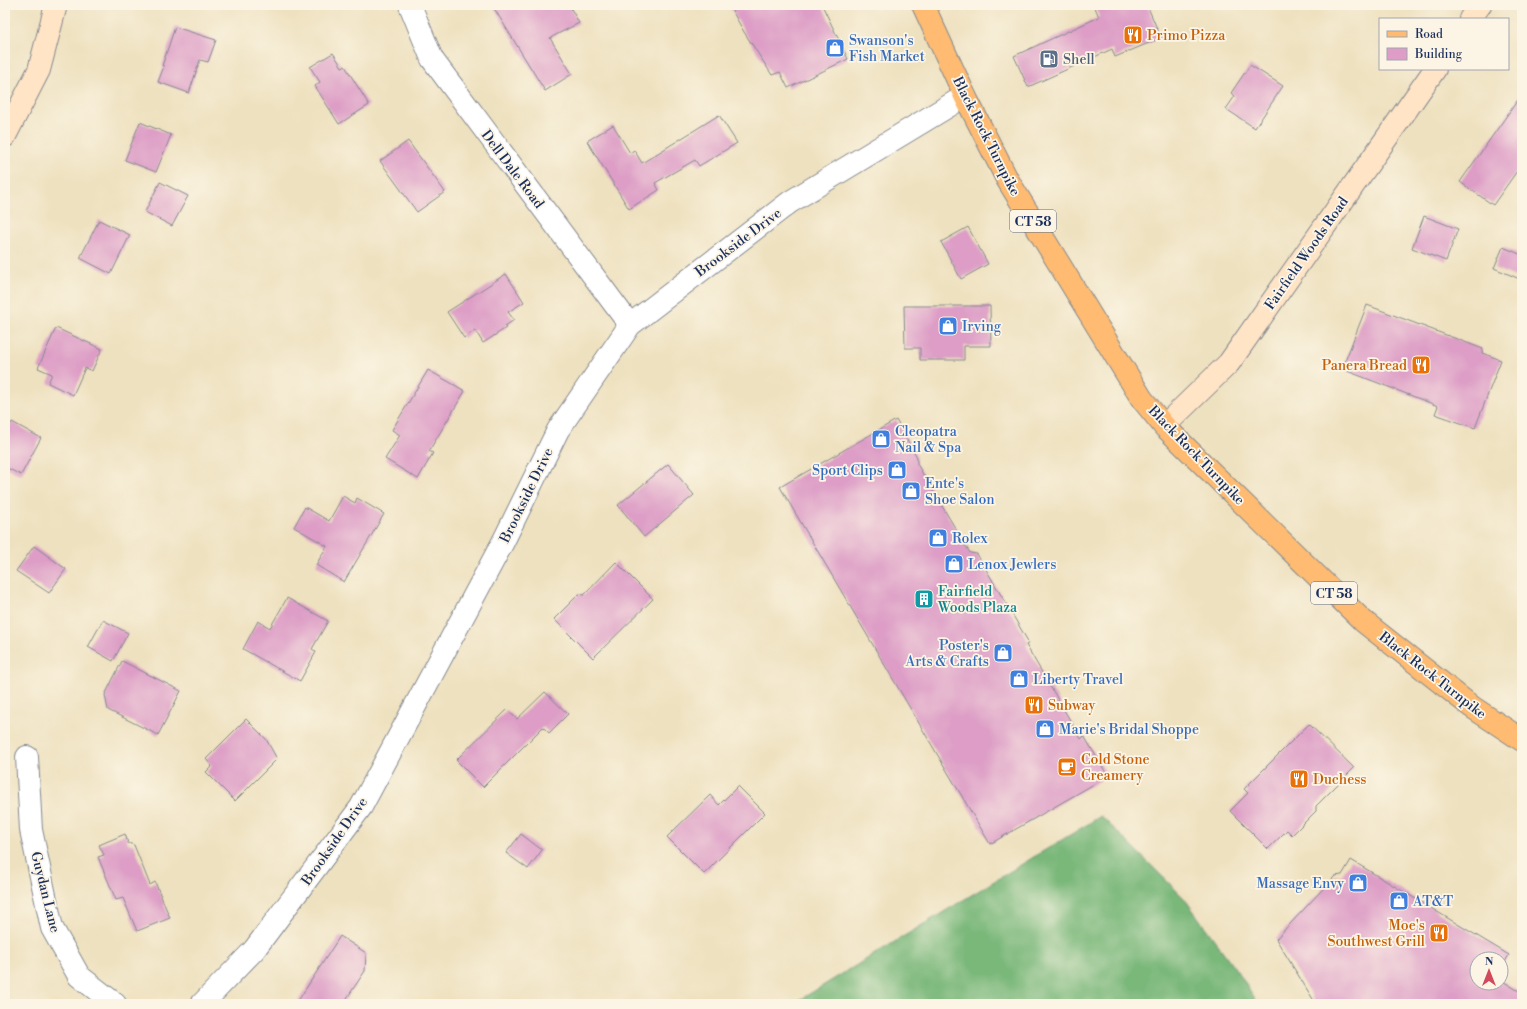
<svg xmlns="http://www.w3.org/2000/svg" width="1527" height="1009" viewBox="0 0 1527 1009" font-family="'Libre Bodoni',serif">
	<rect width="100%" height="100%" fill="#fcf5e5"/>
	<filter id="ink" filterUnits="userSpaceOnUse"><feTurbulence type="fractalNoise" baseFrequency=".025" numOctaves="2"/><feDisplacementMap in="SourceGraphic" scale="8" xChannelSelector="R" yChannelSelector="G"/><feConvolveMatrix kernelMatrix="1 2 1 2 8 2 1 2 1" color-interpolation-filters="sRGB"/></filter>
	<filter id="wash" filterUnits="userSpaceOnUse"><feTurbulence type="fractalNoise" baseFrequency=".012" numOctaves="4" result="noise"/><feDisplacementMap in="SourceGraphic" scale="16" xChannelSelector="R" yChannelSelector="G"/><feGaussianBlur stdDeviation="0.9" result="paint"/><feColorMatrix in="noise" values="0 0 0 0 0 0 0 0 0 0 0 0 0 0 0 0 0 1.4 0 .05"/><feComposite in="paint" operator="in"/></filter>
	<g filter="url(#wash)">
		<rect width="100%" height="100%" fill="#eee1bf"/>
		<path fill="#7ab87a" stroke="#4a746c" d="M 1101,816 L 1184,898 L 1242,978 L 1257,1004 L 793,1004 Z"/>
		<g id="blocks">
			<path fill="#dd9dc6" d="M 492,5 L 569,5 L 579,23 L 550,38 L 572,74 L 545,91 Z
				M 729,5 L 822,5 L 848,59 L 788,88 L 780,72 L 772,75 L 744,32 Z
				M 1094,5 L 1147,5 L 1161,38 L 1115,57 L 1112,49 L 1028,87 L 1014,56 L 1099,17 Z
				M 175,27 L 216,40 L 208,62 L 200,60 L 189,93 L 158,82 L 164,66 L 162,66 Z
				M 333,53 L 342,67 L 345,66 L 369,105 L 339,124 L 315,86 L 320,82 L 310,67 Z
				M 1250,65 L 1283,86 L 1255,128 L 1226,109 L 1235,96 L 1231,93 Z
				M 1522,94 L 1522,164 L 1493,205 L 1460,182 Z
				M 719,115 L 737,143 L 699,166 L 695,160 L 655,183 L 659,190 L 629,209 L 587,141 L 613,125 L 630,153 L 634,150 L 642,163 Z
				M 140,122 L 171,135 L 156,172 L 125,160 Z
				M 408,141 L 445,192 L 417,212 L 380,161 Z
				M 160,182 L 188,196 L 172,226 L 145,212 Z
				M 1424,216 L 1458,229 L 1446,261 L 1412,248 Z
				M 99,220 L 130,235 L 111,274 L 80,258 Z
				M 968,227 L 988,264 L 961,279 L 941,242 Z
				M 1503,247 L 1522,255 L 1522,280 L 1494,268 Z
				M 506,274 L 524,302 L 508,312 L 514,320 L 505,326 L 506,328 L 483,343 L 475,330 L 464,338 L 447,312 Z
				M 1367,305 L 1483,349 L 1482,353 L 1501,360 L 1475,428 L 1435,414 L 1438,406 L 1342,369 Z
				M 904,306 L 990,306 L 991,346 L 964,346 L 964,360 L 920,360 L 920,348 L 905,348 Z
				M 56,328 L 102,349 L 92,371 L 85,368 L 73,395 L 48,383 L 52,374 L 38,368 Z
				M 428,370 L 465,391 L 429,451 L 433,453 L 418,479 L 385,459 L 400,435 L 392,430 Z
				M 896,420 L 917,457 L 917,464 L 970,553 L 977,554 L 1029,643 L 1026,645 L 1081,739 L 1084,736 L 1108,776 L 990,844 L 780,487 Z
				M 12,422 L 41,438 L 21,475 L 5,467 L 5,435 Z
				M 668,464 L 694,495 L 644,537 L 618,505 Z
				M 343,496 L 355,503 L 357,498 L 384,514 L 344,582 L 316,565 L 327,546 L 294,527 L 305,507 L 329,521 Z
				M 34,546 L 66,569 L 49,593 L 16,571 Z
				M 616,562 L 653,599 L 593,658 L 554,619 L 579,594 L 584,595 Z
				M 287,598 L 328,621 L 312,649 L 316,652 L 300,681 L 243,649 L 258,621 L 270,628 Z
				M 103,620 L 128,633 L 113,661 L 88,647 Z
				M 122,661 L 181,691 L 158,735 L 108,710 L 105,695 Z
				M 545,692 L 568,714 L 549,733 L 543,727 L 483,787 L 456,760 L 507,710 L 517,719 Z
				M 246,719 L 266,739 L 277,759 L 235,801 L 206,772 L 212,766 L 206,759 Z
				M 1309,724 L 1354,768 L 1316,806 L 1316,811 L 1292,835 L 1287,830 L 1268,849 L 1230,811 L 1248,793 L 1244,789 Z
				M 738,786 L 765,813 L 704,874 L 667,837 L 710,795 L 719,805 Z
				M 125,834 L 128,843 L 134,845 L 150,885 L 155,882 L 170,918 L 137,931 L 123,898 L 116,900 L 98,857 L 104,855 L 99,845 Z
				M 521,834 L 542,850 L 528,869 L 506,853 Z
				M 1351,860 L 1509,955 L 1501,969 L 1501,959 L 1477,959 L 1477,983 L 1501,983 L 1501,980 L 1522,993 L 1522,1004 L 1316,1004 L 1276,939 L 1335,876 L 1342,875 Z
				M 340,936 L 366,953 L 365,971 L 343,1004 L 296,1004 Z"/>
		</g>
	</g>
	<g filter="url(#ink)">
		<use href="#blocks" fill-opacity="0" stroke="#84888e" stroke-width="1"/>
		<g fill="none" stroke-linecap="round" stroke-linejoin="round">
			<defs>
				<path id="minor" d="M 410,5 L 432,59 L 630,325
					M 27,757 L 31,830 L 52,928 L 79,976 L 115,1004
					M 202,1004 L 254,950 L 361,807 L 503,542 L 558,430 L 630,325 L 790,202 L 965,96"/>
				<path id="secondary" d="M 1470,19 L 1480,5
					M 5,136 L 39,70 L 56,5
					M 1164,426 L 1229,363 L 1435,69"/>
				<path id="primary" d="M 923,5 L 965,96 L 1007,179 L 1142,399 L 1164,426 L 1363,621 L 1472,707 L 1522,740"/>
			</defs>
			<use href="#minor" stroke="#84888e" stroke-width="24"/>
			<use href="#secondary" stroke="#84888e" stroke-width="24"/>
			<use href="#primary" stroke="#84888e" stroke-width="24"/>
			<use href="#minor" stroke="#fff" stroke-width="22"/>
			<use href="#secondary" stroke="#ffe4c6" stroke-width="22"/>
			<use href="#primary" stroke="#febb71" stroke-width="22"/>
		</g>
	</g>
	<defs>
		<symbol id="restaurant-square" viewBox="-11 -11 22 22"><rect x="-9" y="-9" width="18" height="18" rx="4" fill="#e8710a" stroke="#fcf5e5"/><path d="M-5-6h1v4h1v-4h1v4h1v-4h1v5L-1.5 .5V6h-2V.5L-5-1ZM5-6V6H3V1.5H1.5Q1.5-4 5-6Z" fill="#fff"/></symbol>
		<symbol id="shop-square" viewBox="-11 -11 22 22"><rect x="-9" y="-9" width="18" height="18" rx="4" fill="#3f7fe0" stroke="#fcf5e5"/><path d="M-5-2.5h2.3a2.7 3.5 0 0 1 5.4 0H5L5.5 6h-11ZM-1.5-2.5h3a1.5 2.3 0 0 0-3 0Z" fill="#fff"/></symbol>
		<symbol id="fuel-square" viewBox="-11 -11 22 22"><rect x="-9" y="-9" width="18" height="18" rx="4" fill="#5c6f8a" stroke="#fcf5e5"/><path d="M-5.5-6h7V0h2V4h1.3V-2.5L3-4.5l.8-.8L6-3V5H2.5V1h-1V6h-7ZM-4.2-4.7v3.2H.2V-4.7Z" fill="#fff"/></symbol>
		<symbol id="building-square" viewBox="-11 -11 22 22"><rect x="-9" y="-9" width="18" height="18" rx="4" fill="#0f9aa8" stroke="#fcf5e5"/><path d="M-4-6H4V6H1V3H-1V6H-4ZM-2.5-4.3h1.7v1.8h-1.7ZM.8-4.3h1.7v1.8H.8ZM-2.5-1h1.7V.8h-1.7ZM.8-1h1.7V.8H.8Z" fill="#fff"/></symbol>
		<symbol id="cafe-square" viewBox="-11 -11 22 22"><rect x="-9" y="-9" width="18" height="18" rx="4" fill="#e8710a" stroke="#fcf5e5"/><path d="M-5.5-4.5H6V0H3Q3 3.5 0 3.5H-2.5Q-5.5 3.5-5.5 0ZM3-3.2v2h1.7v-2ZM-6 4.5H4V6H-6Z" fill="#fff"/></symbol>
	</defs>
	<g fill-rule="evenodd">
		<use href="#restaurant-square" x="1122" y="24" width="22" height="22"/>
		<use href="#shop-square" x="824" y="37" width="22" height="22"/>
		<use href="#fuel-square" x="1038" y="48" width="22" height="22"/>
		<use href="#shop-square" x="937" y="315" width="22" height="22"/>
		<use href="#restaurant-square" x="1410" y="354" width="22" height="22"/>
		<use href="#shop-square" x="870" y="428" width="22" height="22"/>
		<use href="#shop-square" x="886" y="459" width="22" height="22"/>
		<use href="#shop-square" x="900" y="480" width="22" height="22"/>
		<use href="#shop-square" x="927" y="527" width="22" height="22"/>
		<use href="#shop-square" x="943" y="553" width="22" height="22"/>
		<use href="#building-square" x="913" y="588" width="22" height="22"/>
		<use href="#shop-square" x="992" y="642" width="22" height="22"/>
		<use href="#shop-square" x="1008" y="668" width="22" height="22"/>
		<use href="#restaurant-square" x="1023" y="694" width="22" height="22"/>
		<use href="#shop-square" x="1034" y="718" width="22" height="22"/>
		<use href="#cafe-square" x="1056" y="756" width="22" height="22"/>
		<use href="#restaurant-square" x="1288" y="768" width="22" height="22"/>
		<use href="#shop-square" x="1347" y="872" width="22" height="22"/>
		<use href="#shop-square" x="1388" y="890" width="22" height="22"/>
		<use href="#restaurant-square" x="1428" y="922" width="22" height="22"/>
	</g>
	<g text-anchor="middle" stroke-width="3.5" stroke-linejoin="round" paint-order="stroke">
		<g fill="#fcf5e5" stroke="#5e6a86" stroke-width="1">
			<rect x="1010" y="210" width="46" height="22" rx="3"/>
			<rect x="1311" y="582" width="46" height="22" rx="3"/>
		</g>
		<g font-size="13" font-weight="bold" fill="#1b2f5e">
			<text x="1033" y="226">CT 58</text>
			<text x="1334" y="598">CT 58</text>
		</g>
		<g font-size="14" fill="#c56008" stroke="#fcf5e5" text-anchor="start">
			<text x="1147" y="40">Primo Pizza</text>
			<text x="1407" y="370" text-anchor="end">Panera Bread</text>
			<text x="1048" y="710">Subway</text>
			<text x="1081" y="764">Cold Stone<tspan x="1081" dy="16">Creamery</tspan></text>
			<text x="1313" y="784">Duchess</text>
			<text x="1425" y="930" text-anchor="end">Moe's<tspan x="1425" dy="16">Southwest Grill</tspan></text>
		</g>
		<g font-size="14" fill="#366cbe" stroke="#fcf5e5" text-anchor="start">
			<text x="849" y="45">Swanson's<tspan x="849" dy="16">Fish Market</tspan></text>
			<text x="962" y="331">Irving</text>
			<text x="895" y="436">Cleopatra<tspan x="895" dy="16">Nail &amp; Spa</tspan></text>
			<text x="883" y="475" text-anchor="end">Sport Clips</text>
			<text x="925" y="488">Ente's<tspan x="925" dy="16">Shoe Salon</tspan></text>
			<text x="952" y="543">Rolex</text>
			<text x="968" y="569">Lenox Jewlers</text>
			<text x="989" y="650" text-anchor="end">Poster's<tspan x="989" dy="16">Arts &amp; Crafts</tspan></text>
			<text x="1033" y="684">Liberty Travel</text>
			<text x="1059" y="734">Marie's Bridal Shoppe</text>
			<text x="1344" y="888" text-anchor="end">Massage Envy</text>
			<text x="1413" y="906">AT&amp;T</text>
		</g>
		<g font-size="14" fill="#4e5e75" stroke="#fcf5e5" text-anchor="start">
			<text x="1063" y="64">Shell</text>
		</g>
		<g font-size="14" fill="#1b2f5e" stroke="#fcf5e5">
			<text transform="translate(987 136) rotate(63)" y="5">Black Rock Turnpike</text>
			<text transform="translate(513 169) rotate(53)" y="5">Dell Dale Road</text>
			<text transform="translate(738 242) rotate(-37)" y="5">Brookside Drive</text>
			<text transform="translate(1306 253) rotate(-55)" y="5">Fairfield Woods Road</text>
			<text transform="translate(1197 455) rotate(46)" y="5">Black Rock Turnpike</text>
			<text transform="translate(526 495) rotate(-64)" y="5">Brookside Drive</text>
			<text transform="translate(1433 675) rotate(38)" y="5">Black Rock Turnpike</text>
			<text transform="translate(334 841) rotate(-55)" y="5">Brookside Drive</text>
			<text transform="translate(46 892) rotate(76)" y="5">Guydan Lane</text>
		</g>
		<g font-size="14" fill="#0d838f" stroke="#fcf5e5" text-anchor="start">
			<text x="938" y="596">Fairfield<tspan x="938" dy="16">Woods Plaza</tspan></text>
		</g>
	</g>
	<rect width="1527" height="1009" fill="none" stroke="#fcf5e5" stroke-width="20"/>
	<rect x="1379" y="18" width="130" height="52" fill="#fcf5e5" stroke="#a2a6af"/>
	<rect x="1387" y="31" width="20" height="6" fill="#febb71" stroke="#a2a6af"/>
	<text x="1415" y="38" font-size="12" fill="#1b2f5e">Road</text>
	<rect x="1387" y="48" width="20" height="12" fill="#dd9dc6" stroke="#a2a6af"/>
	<text x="1415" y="58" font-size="12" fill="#1b2f5e">Building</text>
	<g transform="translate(1489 971)"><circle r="19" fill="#fcf5e5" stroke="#a2a6af"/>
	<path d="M0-3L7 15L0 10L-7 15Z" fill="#d1495b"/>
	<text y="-6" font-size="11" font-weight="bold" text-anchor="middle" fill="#1b2f5e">N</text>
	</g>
</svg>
